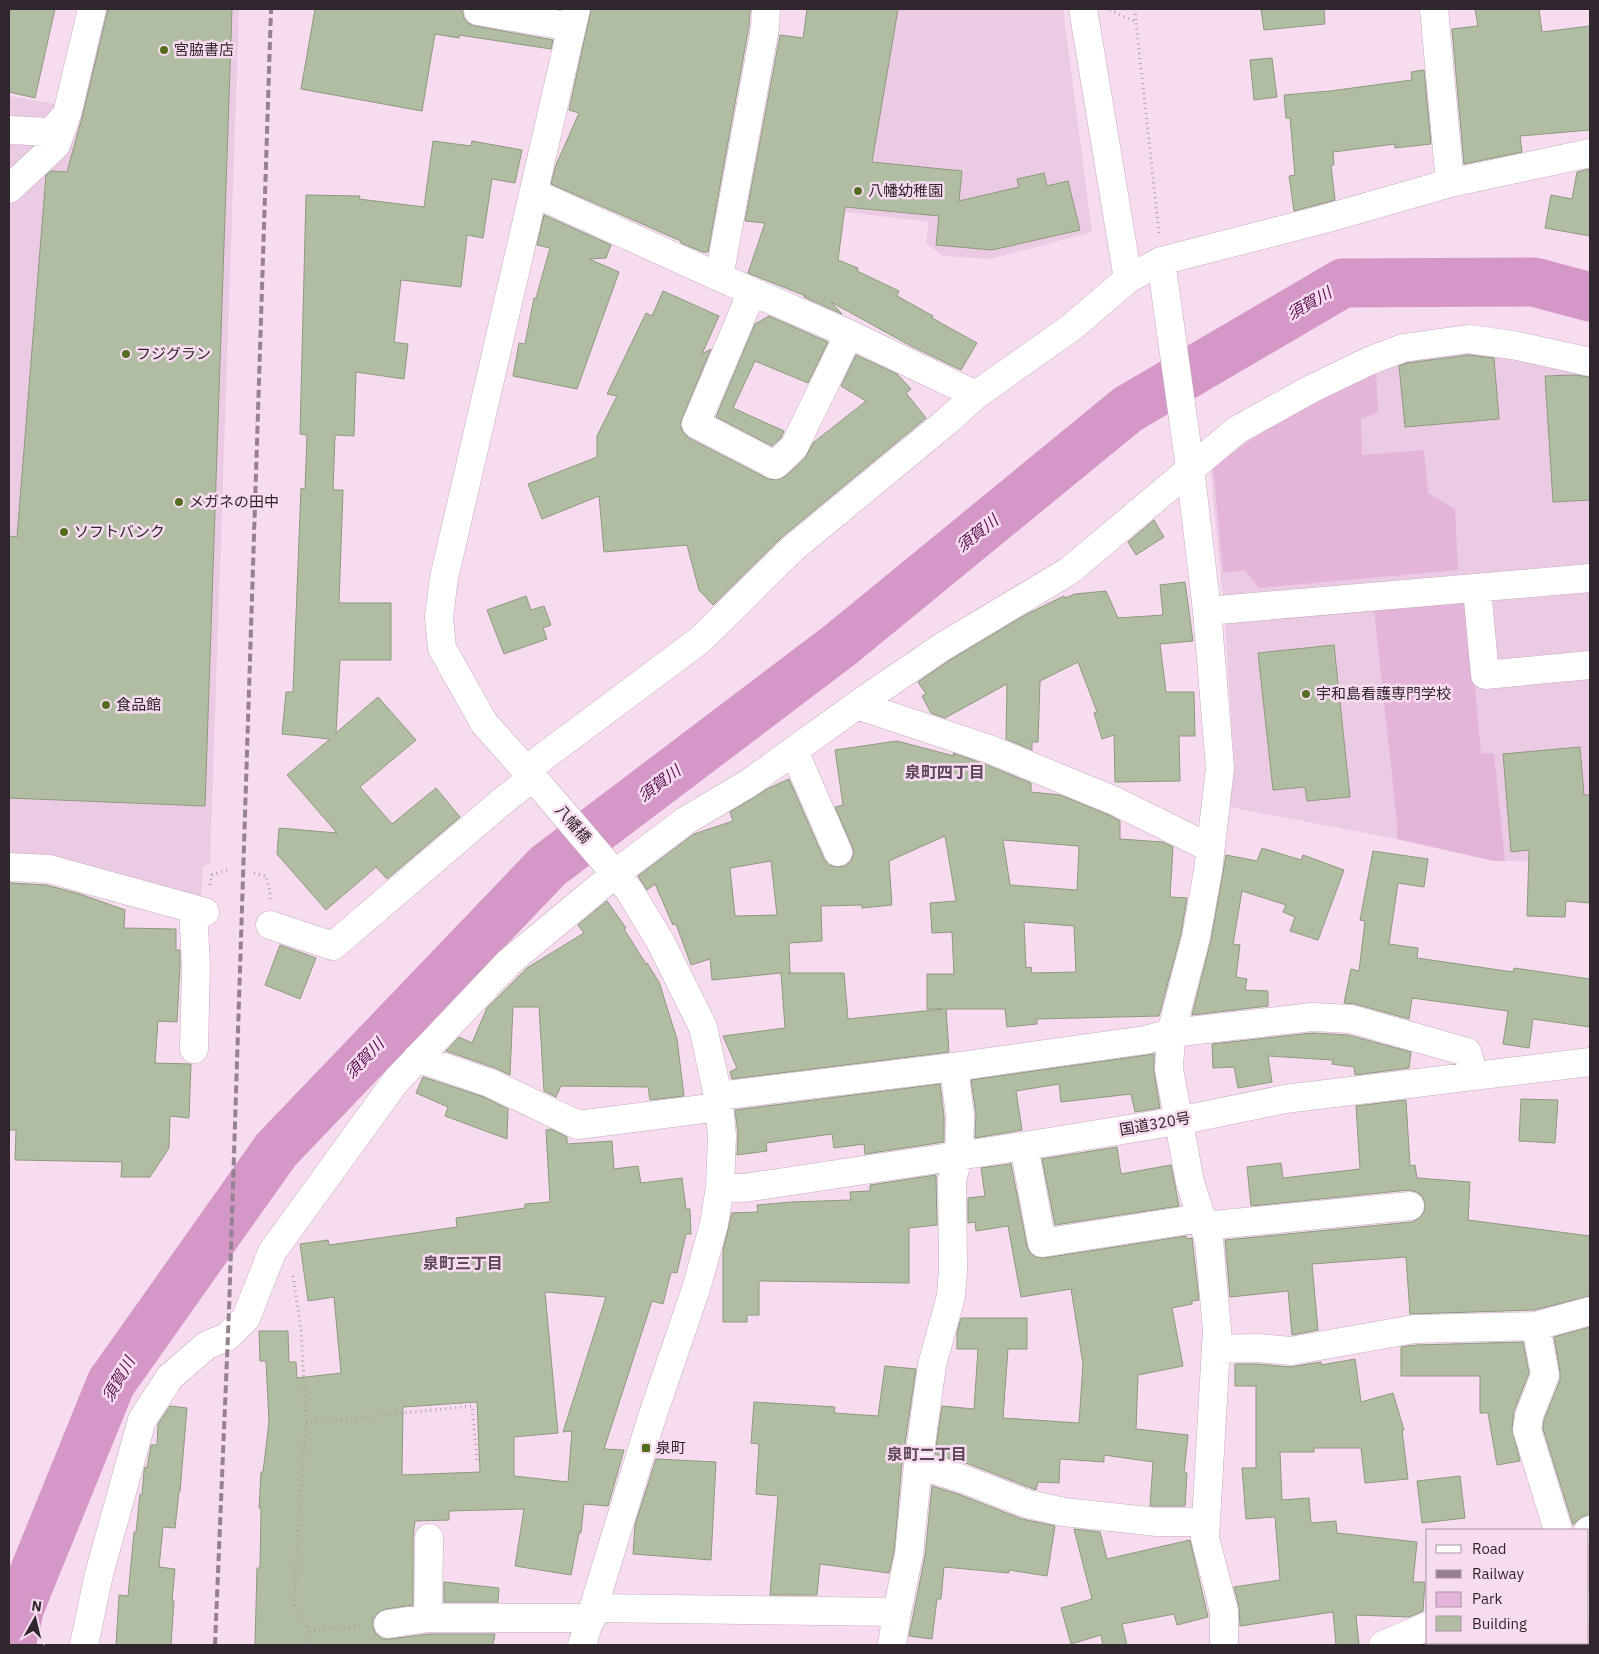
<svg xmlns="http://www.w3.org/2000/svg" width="1599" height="1654" viewBox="0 0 1599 1654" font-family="'IBM Plex Sans','Noto Sans JP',sans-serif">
	<rect width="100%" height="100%" fill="#f7dcf0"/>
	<path fill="#ebcbe3" d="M 79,9 L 239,9 L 210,863 L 203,867 L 201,898 L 46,854 L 9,854 L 9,96 L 55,104 Z
		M 838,9 L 1063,9 L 1092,232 L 991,259 L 943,256 L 926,243 L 929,222 L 805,207 Z
		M 1439,348 L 1590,368 L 1590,862 L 1494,861 L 1397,839 L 1229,807 L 1234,765 L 1225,622 L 1210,465 L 1285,414 L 1360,374 Z"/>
	<path fill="#e5b4d9" d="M 1376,371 L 1378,412 L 1361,419 L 1362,455 L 1424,450 L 1428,493 L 1455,509 L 1458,570 L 1259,588 L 1245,570 L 1223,573 L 1213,466 L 1288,415 Z
		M 1467,603 L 1481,753 L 1494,754 L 1505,861 L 1494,861 L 1397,839 L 1397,821 L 1374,610 Z"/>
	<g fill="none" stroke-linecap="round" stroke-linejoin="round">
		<path stroke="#d497c6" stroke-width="49" d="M 11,1645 L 20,1607 L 111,1383 L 276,1150 L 548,866 L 840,645 L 1128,409 L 1343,283 L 1534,282 L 1590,297"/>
	</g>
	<path fill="#b1bda2" stroke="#8e997f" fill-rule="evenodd" d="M 9,9 L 55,9 L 35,98 L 9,92 Z
		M 108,9 L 232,9 L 205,806 L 9,798 L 9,536 L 17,537 L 46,175 L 51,171 L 67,172 L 82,118 Z
		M 315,9 L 462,9 L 464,18 L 468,23 L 475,26 L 553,40 L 551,49 L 459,35 L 459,38 L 435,34 L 422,111 L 301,89 Z
		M 591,9 L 750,9 L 749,26 L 708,252 L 703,252 L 681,243 L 681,241 L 551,184 L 556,165 L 579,113 L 569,110 Z
		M 807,9 L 898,9 L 872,162 L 962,171 L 959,201 L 1019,187 L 1017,179 L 1044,173 L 1047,186 L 1068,181 L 1080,230 L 992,250 L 936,245 L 939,216 L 845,207 L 838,260 L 858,268 L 857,271 L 899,291 L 897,296 L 933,316 L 932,318 L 977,343 L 961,370 L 911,346 L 831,302 L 842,314 L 804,297 L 806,296 L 748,273 L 765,223 L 745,221 L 780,35 L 803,38 Z
		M 1261,9 L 1324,9 L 1325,24 L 1264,30 Z
		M 1475,9 L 1539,9 L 1542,32 L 1590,26 L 1590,130 L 1520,136 L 1522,152 L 1464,164 L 1452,29 L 1478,26 Z
		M 1272,58 L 1277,97 L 1254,100 L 1250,60 Z
		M 1424,70 L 1431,144 L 1395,148 L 1395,144 L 1333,152 L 1334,165 L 1331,165 L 1335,200 L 1294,211 L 1289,176 L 1295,175 L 1290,118 L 1286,118 L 1284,95 L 1330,91 L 1412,80 L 1411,72 Z
		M 433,141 L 471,146 L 472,141 L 522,150 L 515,183 L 492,179 L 483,238 L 467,235 L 461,287 L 401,280 L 394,342 L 408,344 L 404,379 L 356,372 L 354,436 L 335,435 L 333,490 L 343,490 L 339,603 L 391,603 L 391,660 L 340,660 L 336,733 L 378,697 L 416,740 L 360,787 L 392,824 L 436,788 L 460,817 L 387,879 L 376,867 L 326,910 L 277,854 L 279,828 L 337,833 L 287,775 L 330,739 L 282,734 L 286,692 L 293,692 L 301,488 L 305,489 L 307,435 L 300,434 L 306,195 L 360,196 L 359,199 L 424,207 Z
		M 1590,169 L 1590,236 L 1545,228 L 1551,195 L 1572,199 L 1577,172 Z
		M 544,215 L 611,245 L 606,258 L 589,259 L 619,272 L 577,389 L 513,376 L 519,343 L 525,344 L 534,298 L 536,298 L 550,248 L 537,245 Z
		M 663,291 L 719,316 L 702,354 L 711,349 L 682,418 L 680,425 L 683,432 L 689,438 L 768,479 L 777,480 L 786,476 L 805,458 L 813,443 L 866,401 L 841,386 L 856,355 L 897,374 L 911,389 L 906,393 L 926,418 L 782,537 L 713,605 L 699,590 L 687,545 L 604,552 L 599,496 L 542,519 L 528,484 L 597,457 L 597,436 L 617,396 L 607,394 L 646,313 L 652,316 Z
		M 769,316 L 828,342 L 808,383 L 755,361 L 733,408 L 784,431 L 781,438 L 772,446 L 716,417 L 755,324 Z
		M 1469,355 L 1494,358 L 1499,419 L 1405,427 L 1399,366 L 1407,363 Z
		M 1575,375 L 1590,377 L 1590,500 L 1553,502 L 1545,376 Z
		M 1154,520 L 1164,537 L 1136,555 L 1128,542 Z
		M 1185,582 L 1193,641 L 1160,644 L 1166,692 L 1194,692 L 1195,736 L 1179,736 L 1180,781 L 1115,782 L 1114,735 L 1102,739 L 1094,713 L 1097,712 L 1078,662 L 1040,681 L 1038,742 L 1032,742 L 1032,750 L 1006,739 L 1007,684 L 945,718 L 931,713 L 922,696 L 926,694 L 918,682 L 950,660 L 1025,615 L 1064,596 L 1065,598 L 1075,594 L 1106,591 L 1118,618 L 1163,615 L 1160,585 Z
		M 526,596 L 531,610 L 544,606 L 551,625 L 543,628 L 547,639 L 504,654 L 487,610 Z
		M 1334,645 L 1350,797 L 1307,801 L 1305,787 L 1273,790 L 1258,653 Z
		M 897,741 L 954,756 L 953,753 L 984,764 L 1031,783 L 1031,792 L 1060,795 L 1109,815 L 1120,821 L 1120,839 L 1163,842 L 1173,847 L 1170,897 L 1187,898 L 1181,934 L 1159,1016 L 1037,1019 L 1037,1024 L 1007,1027 L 1005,1009 L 946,1009 L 949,1052 L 732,1079 L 730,1072 L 737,1068 L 723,1036 L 785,1028 L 781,973 L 712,980 L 710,959 L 691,965 L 676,924 L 673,925 L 655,884 L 647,890 L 638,876 L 694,834 L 733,821 L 730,812 L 769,788 L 789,779 L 824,859 L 829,865 L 836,867 L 845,866 L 851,861 L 854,853 L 852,846 L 835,807 L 843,805 L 835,750 ZM 945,836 L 956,901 L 930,903 L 932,933 L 952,932 L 954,974 L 927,974 L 927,1009 L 943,1009 L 848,1019 L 844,973 L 788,973 L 790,973 L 789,943 L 822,941 L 821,906 L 862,905 L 862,908 L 892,905 L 889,861 ZM 1003,840 L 1079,846 L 1077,890 L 1010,885 ZM 771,861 L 777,915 L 735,916 L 730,868 ZM 1024,922 L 1074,926 L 1076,972 L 1032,973 L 1031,967 L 1026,968 Z
		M 1580,747 L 1584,795 L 1590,795 L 1590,903 L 1566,901 L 1565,917 L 1527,916 L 1529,850 L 1511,852 L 1503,754 Z
		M 1262,848 L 1301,860 L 1303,855 L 1344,870 L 1318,940 L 1290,931 L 1295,917 L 1283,912 L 1286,905 L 1242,891 L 1233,944 L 1240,945 L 1236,977 L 1247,979 L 1245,990 L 1268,991 L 1268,1006 L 1192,1015 L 1211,940 L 1226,855 L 1257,861 Z
		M 1373,851 L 1428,859 L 1424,887 L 1398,883 L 1389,944 L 1418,948 L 1417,958 L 1513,972 L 1514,968 L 1590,979 L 1590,1027 L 1533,1019 L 1529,1048 L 1503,1044 L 1508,1011 L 1412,998 L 1409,1019 L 1355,1004 L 1344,1003 L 1351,969 L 1359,971 L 1365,921 L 1360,920 Z
		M 9,883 L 46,885 L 80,894 L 125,910 L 124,928 L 176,929 L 176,950 L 180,950 L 180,966 L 177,1022 L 158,1021 L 155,1063 L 191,1064 L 189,1118 L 170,1116 L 169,1148 L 150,1177 L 121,1177 L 122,1162 L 15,1160 L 16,1130 L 9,1130 Z
		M 607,901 L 626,928 L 624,929 L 646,964 L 647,963 L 659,982 L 677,1039 L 684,1096 L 650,1100 L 648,1087 L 561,1086 L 556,1097 L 544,1091 L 539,1007 L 513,1007 L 510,1075 L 495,1068 L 446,1051 L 459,1037 L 472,1043 L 487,1008 L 527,968 L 584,933 L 578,925 Z
		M 280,945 L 316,958 L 300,999 L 265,985 Z
		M 1312,1033 L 1348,1035 L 1411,1052 L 1409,1068 L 1355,1075 L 1354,1067 L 1332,1064 L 1333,1060 L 1268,1056 L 1272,1082 L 1238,1088 L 1234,1067 L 1213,1068 L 1212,1044 Z
		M 1154,1054 L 1154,1072 L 1160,1108 L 1135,1112 L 1131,1094 L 1061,1102 L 1059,1084 L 1016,1091 L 1022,1130 L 975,1138 L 976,1114 L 971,1080 Z
		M 423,1077 L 484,1097 L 508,1109 L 507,1139 L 445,1116 L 448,1107 L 416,1093 Z
		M 940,1084 L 944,1117 L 944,1142 L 865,1154 L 864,1144 L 834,1148 L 832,1134 L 766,1143 L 767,1151 L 737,1155 L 738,1134 L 735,1110 Z
		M 1521,1099 L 1558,1100 L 1555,1143 L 1519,1141 Z
		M 1406,1100 L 1410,1166 L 1415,1165 L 1417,1178 L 1470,1182 L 1468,1220 L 1590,1236 L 1590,1296 L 1534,1310 L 1410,1314 L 1406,1257 L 1312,1264 L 1318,1330 L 1292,1335 L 1288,1291 L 1230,1297 L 1225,1240 L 1412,1222 L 1419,1218 L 1424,1212 L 1425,1204 L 1423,1197 L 1417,1192 L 1409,1190 L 1251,1206 L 1247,1167 L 1281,1163 L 1283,1178 L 1360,1169 L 1356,1106 Z
		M 551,1129 L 567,1137 L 567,1144 L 612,1141 L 614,1169 L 638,1166 L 641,1183 L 682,1178 L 686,1209 L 690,1209 L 691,1234 L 686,1234 L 677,1273 L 671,1272 L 663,1304 L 652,1301 L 604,1449 L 624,1450 L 608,1506 L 584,1504 L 581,1533 L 579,1533 L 571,1575 L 515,1566 L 524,1509 L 449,1511 L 449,1520 L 415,1521 L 413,1538 L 413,1605 L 386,1609 L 379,1612 L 373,1619 L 373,1627 L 376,1634 L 383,1639 L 390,1639 L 429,1634 L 495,1634 L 493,1645 L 255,1645 L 257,1568 L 260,1568 L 261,1508 L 259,1508 L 261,1472 L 263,1472 L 269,1422 L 266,1361 L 260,1361 L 259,1331 L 288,1331 L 289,1362 L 296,1362 L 297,1378 L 341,1373 L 334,1297 L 308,1301 L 300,1244 L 328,1240 L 329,1245 L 457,1227 L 456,1218 L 525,1208 L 525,1204 L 550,1202 L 546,1130 ZM 545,1292 L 606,1297 L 563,1432 L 572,1431 L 568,1482 L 514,1476 L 514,1437 L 558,1433 ZM 477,1402 L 480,1472 L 402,1475 L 403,1407 Z
		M 1117,1147 L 1121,1174 L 1171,1165 L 1179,1206 L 1055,1225 L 1042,1159 Z
		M 1011,1164 L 1027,1246 L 1030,1253 L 1036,1257 L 1044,1258 L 1186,1236 L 1187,1239 L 1192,1238 L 1199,1300 L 1192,1301 L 1192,1304 L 1172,1308 L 1183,1366 L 1138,1375 L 1136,1429 L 1188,1435 L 1184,1473 L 1187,1473 L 1185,1506 L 1150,1506 L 1153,1462 L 1104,1455 L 1104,1462 L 1060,1459 L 1059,1483 L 1038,1482 L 1036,1490 L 969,1464 L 935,1454 L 942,1406 L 974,1409 L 978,1349 L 957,1349 L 957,1332 L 961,1318 L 1027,1318 L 1027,1349 L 1008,1349 L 1003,1418 L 1079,1423 L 1083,1364 L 1071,1289 L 1021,1297 L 1008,1226 L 976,1231 L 975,1222 L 968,1223 L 968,1198 L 985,1196 L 981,1168 Z
		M 936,1175 L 937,1225 L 909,1228 L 909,1283 L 759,1281 L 759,1315 L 747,1315 L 747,1322 L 723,1322 L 723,1250 L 732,1213 L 758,1212 L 757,1205 L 792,1202 L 851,1200 L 850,1192 L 870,1191 L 870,1185 Z
		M 1590,1327 L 1590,1514 L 1581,1517 L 1573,1525 L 1543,1429 L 1544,1420 L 1560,1380 L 1560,1372 L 1554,1337 Z
		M 1523,1342 L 1529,1373 L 1514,1411 L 1512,1428 L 1520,1461 L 1497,1465 L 1488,1413 L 1480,1413 L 1480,1376 L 1401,1376 L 1401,1347 L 1416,1345 Z
		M 1355,1359 L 1361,1402 L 1393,1393 L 1404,1430 L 1402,1430 L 1408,1479 L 1365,1483 L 1361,1448 L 1314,1448 L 1314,1452 L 1280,1452 L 1282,1500 L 1309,1498 L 1311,1523 L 1336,1521 L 1337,1533 L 1417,1542 L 1413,1582 L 1425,1582 L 1423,1611 L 1409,1617 L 1356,1615 L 1359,1645 L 1336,1645 L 1333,1612 L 1240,1626 L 1239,1607 L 1234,1587 L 1280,1580 L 1275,1517 L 1246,1519 L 1242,1468 L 1256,1468 L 1256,1386 L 1235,1386 L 1235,1364 L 1258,1364 L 1290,1367 L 1321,1362 L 1321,1365 Z
		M 885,1366 L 916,1369 L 902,1463 L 894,1552 L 889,1573 L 820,1564 L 817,1595 L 770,1595 L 778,1496 L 756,1494 L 759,1444 L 751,1443 L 754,1402 L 835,1407 L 834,1413 L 878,1416 Z
		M 170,1406 L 187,1408 L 180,1492 L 179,1492 L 175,1528 L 163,1527 L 159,1567 L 175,1569 L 172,1601 L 174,1601 L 171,1645 L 116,1645 L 119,1595 L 128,1596 L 134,1532 L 136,1532 L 140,1494 L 142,1495 L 144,1471 L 145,1467 L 147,1468 L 151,1445 L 157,1445 L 158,1424 Z
		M 656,1459 L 716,1462 L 711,1560 L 633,1554 L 635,1525 Z
		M 1460,1476 L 1465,1518 L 1422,1523 L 1417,1481 Z
		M 932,1486 L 958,1494 L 1022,1519 L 1055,1526 L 1047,1576 L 1009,1570 L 1009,1573 L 944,1567 L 941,1599 L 937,1599 L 932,1639 L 909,1636 L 925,1556 Z
		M 1074,1529 L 1100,1532 L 1107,1559 L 1190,1540 L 1208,1617 L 1177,1625 L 1174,1614 L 1122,1624 L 1127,1645 L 1103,1645 L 1101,1635 L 1071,1644 L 1061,1608 L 1092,1599 Z
		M 444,1582 L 499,1588 L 498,1602 L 444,1602 Z"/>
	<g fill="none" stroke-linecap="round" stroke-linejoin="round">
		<defs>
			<path id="minor" d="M 478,9 L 478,11 L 572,27
				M 576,9 L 444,578 L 439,617 L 442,648 L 484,723 L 542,788 L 629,890 L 660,941 L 703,1027 L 718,1096 L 722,1136 L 720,1187 L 714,1224 L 696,1289 L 652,1417 L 582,1645
				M 1083,9 L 1128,279
				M 1434,9 L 1450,183
				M 9,130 L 51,132 L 67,114
				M 9,189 L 56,145 L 67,114 L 92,9
				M 534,193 L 719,277 L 849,334 L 976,395
				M 1161,261 L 1190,468 L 1207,611 L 1220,768 L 1208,871 L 1196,937 L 1171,1033 L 1169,1069 L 1190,1182 L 1209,1241 L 1217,1330 L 1205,1538 L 1224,1611 L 1224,1645
				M 719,277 L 765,28 L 766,9
				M 752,292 L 696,424 L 775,465 L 794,447 L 849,334
				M 1477,589 L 1485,675 L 1590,665
				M 1207,611 L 1590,578
				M 857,705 L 989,749 L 1115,801 L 1210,848
				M 794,751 L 838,852
				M 526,770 L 700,640 L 792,549 L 946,422 L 976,395 L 1072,327 L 1128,279 L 1161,261 L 1328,218 L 1450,183 L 1590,153
				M 9,867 L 49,869 L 205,912
				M 193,909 L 196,966 L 194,1049
				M 270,925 L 333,946 L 504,800 L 532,778
				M 417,1058 L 490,1083 L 578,1125 L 719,1107
				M 718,1096 L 954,1067 L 1145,1040 L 1171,1033 L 1312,1017 L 1351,1019 L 1467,1052 L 1474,1075
				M 1024,1146 L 1042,1243 L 1201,1218
				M 720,1187 L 744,1188 L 1024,1146 L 1178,1121 L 1285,1099 L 1590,1062
				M 1204,1226 L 1410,1206
				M 1536,1326 L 1545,1375 L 1529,1416 L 1527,1430 L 1558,1530
				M 1216,1349 L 1259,1348 L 1291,1351 L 1414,1329 L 1536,1326 L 1590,1311
				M 918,1465 L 963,1479 L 1028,1504 L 1064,1512 L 1157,1522 L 1206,1522
				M 1588,1531 L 1590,1530
				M 1588,1603 L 1590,1608
				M 594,1608 L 897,1612
				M 428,1618 L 429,1538
				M 388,1624 L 428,1618 L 592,1618
				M 84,1645 L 99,1574 L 142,1420 L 170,1377 L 207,1345 L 227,1337 L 246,1318 L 272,1252 L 396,1081 L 509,962 L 615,874 L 685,821 L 749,783 L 864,700 L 942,647 L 1069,571 L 1237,430 L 1311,389 L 1369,361 L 1403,348 L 1468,339 L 1513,345 L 1590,362
				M 892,1645 L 897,1612 L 909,1554 L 918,1465 L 932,1365 L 951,1296 L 953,1270 L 952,1179 L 959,1157 L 960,1116 L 954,1067
				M 1383,1645 L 1428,1626"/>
		</defs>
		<use href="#minor" stroke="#c6acbf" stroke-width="29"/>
		<path stroke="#b29dac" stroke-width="3" stroke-dasharray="1 4" stroke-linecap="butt" d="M 1135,9 L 1136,21
			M 1110,10 L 1136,22 L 1159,233
			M 254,873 L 266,876 L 270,891 L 270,899
			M 210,885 L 212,875 L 227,870
			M 293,1276 L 301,1328 L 306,1423 L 296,1560 L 295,1609 L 309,1631 L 309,1645
			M 306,1423 L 472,1406 L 477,1461
			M 309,1631 L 361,1626"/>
		<use href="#minor" stroke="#fff" stroke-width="28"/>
		<path stroke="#958290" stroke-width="4" stroke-dasharray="8 4" stroke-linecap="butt" d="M 215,1645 L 229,1310 L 271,9"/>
	</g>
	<g fill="#536d1e" stroke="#f7dcf0" stroke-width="2">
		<circle cx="164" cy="50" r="5"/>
		<circle cx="858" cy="191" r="5"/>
		<circle cx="126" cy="354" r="5"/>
		<circle cx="179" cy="502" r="5"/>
		<circle cx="64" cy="532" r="5"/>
		<circle cx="1306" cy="694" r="5"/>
		<circle cx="106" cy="705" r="5"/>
		<rect x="641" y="1443" width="10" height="10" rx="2.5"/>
	</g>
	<g text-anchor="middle" stroke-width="5" stroke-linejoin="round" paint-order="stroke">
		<g font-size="15" fill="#30262d" stroke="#f7dcf0" text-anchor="start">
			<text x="174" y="55">宮脇書店</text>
			<text x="868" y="196">八幡幼稚園</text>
			<text x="136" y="359">フジグラン</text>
			<text x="189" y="507">メガネの田中</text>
			<text x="74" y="537">ソフトバンク</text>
			<text x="1316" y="699">宇和島看護専門学校</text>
			<text x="116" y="710">食品館</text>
			<text x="656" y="1453">泉町</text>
		</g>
		<g font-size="15" fill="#30262d" stroke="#f7dcf0">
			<text transform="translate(573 824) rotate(49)" y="5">八幡橋</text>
			<text transform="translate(1155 1124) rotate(-10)" y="5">国道320号</text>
		</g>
		<g font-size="16" font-style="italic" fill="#570f4d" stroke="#f7dcf0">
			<text transform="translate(1309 303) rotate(-30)" y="6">須賀川</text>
			<text transform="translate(977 533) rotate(-39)" y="6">須賀川</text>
			<text transform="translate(659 783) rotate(-37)" y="6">須賀川</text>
			<text transform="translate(364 1058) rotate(-46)" y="6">須賀川</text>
			<text transform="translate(118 1379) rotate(-60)" y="6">須賀川</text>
		</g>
		<g font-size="16" font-weight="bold" fill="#5d4758" stroke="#f7dcf0">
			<text x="945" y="778">泉町四丁目</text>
			<text x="463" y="1269">泉町三丁目</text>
			<text x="927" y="1460">泉町二丁目</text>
		</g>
	</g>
	<rect width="1599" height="1654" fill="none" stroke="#30262d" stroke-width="20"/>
	<rect x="1426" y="1529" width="162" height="115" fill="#f7dcf0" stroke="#a793a2"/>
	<rect x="1436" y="1545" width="25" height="8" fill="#ffffff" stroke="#a793a2"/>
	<text x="1472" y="1554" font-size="15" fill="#30262d">Road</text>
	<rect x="1436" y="1570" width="25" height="8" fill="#958290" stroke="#a793a2"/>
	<text x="1472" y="1579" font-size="15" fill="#30262d">Railway</text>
	<rect x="1436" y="1592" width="25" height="15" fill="#e5b4d9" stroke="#a793a2"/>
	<text x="1472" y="1604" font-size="15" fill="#30262d">Park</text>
	<rect x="1436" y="1616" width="25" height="15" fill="#b1bda2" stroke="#a793a2"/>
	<text x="1472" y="1629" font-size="15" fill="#30262d">Building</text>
	<g transform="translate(35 1619) rotate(8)" stroke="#f7dcf0" stroke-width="4" paint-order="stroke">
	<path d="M0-4L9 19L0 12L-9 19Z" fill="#30262d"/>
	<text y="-8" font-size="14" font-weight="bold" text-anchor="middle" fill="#30262d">N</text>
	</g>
</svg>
